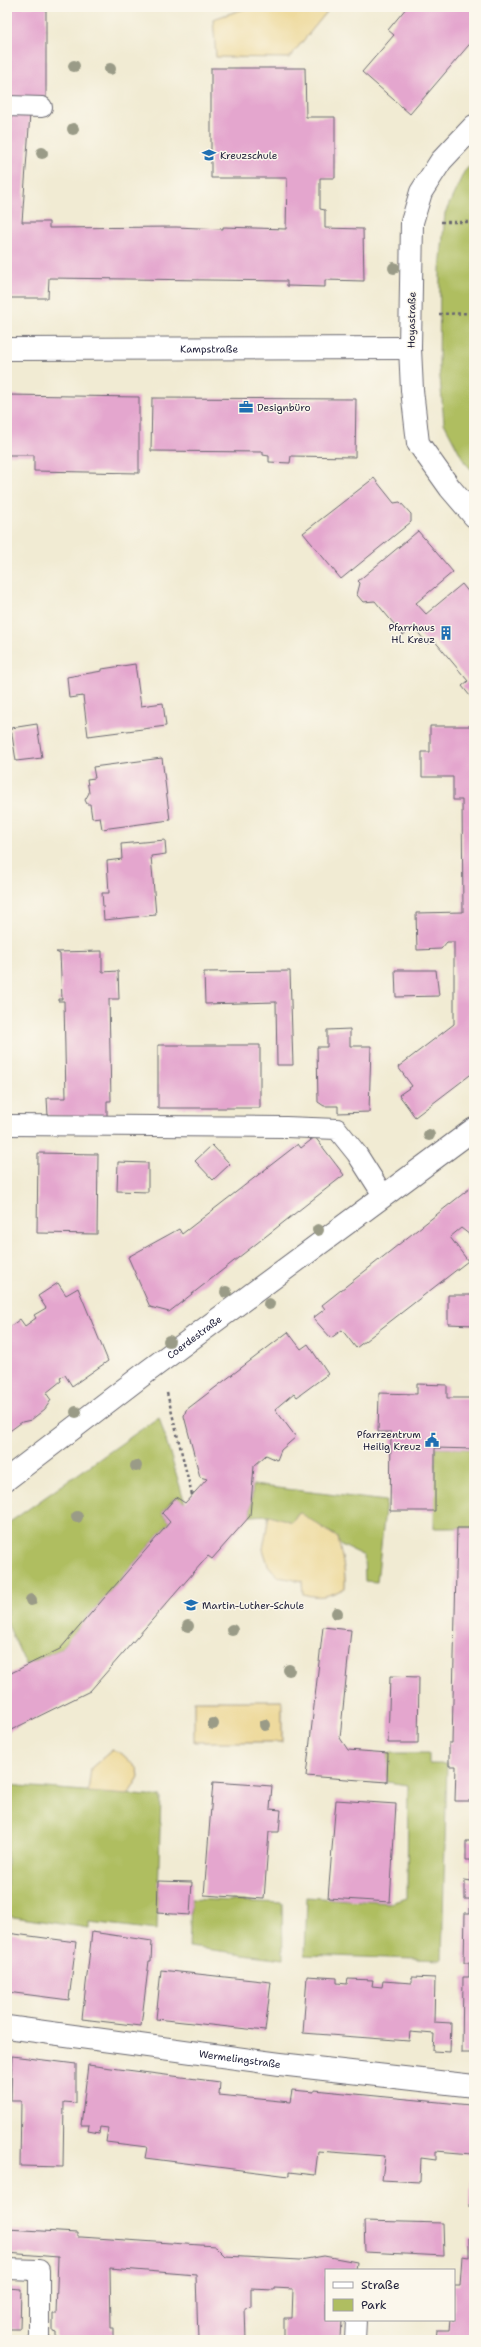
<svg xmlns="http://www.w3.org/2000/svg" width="481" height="2347" viewBox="0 0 481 2347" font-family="'Shantell Sans',sans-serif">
	<rect width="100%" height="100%" fill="#fbf7ec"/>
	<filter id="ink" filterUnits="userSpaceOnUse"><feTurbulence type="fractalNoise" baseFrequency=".025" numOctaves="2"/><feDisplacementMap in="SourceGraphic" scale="8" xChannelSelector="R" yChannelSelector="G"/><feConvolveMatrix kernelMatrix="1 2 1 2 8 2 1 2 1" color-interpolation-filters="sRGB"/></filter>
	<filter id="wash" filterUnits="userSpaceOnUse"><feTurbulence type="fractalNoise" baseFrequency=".012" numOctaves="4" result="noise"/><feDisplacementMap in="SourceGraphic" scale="16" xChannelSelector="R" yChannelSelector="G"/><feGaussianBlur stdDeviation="0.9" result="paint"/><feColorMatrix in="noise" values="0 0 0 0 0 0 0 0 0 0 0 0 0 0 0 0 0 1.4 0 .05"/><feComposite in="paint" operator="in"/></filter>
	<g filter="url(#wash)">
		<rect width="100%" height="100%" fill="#f1ebd3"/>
		<path fill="#afbe61" stroke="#68704e" d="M 474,161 L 474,472 L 465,463 L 444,423 L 439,367 L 440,270 L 445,213 L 464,172 Z
			M 159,1417 L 185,1503 L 175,1497 L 162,1513 L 170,1522 L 60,1649 L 26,1665 L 7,1623 L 7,1524 Z
			M 435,1448 L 474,1449 L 474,1528 L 434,1528 Z
			M 253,1485 L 386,1501 L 377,1582 L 365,1581 L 364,1556 L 339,1544 L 338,1537 L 298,1513 L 292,1522 L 269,1515 L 250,1516 Z
			M 388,1753 L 429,1753 L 429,1764 L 447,1764 L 442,1960 L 305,1955 L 307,1897 L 390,1903 L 407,1898 L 408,1785 L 387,1782 Z
			M 7,1785 L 161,1797 L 157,1930 L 89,1922 L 89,1928 L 7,1916 Z
			M 191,1899 L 282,1903 L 283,1959 L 189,1947 Z"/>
		<path fill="#eeda9e" stroke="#887e6c" d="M 250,7 L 331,7 L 289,58 L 216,57 L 213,19 Z
			M 299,1512 L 338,1538 C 341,1555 346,1570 345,1588 C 330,1596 320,1599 303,1594 L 302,1581 L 278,1577 L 268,1565 L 263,1549 L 269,1515 L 292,1522 Z
			M 194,1701 L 282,1701 L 282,1742 L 194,1742 Z
			M 112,1750 L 121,1753 L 138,1769 L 139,1777 L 128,1795 L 88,1792 L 91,1768 Z"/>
		<g id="blocks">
			<path fill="#e4a6ce" d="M 7,7 L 46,7 L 46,98 L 7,98 Z
				M 407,7 L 474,7 L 474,39 L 410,114 L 362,72 L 394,35 L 388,30 Z
				M 211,68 L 305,68 L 306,117 L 335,117 L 335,178 L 320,178 L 320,209 L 325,210 L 325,228 L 363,229 L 364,281 L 325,280 L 325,287 L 287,286 L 287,281 L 49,278 L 48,298 L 7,298 L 7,114 L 30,114 L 22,222 L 49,222 L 49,228 L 176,227 L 223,229 L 223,227 L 286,229 L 287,178 L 211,178 Z
				M 7,395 L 139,397 L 139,473 L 34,471 L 34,455 L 7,455 Z
				M 152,398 L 356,399 L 355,457 L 291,456 L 290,463 L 269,462 L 269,456 L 263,455 L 263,452 L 151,451 Z
				M 374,478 L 394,503 L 400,502 L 411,514 L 411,522 L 341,579 L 303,533 Z
				M 418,531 L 453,572 L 416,603 L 426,614 L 462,584 L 474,599 L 474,701 L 462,686 L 468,681 L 433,639 L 428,644 L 413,627 L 403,635 L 375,601 L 363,602 L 357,595 L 360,583 L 358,581 Z
				M 135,664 L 141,706 L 163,703 L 166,726 L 88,736 L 83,696 L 69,698 L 67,677 L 102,671 L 102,669 Z
				M 37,724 L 42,758 L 16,761 L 11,728 Z
				M 430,726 L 474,726 L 474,1072 L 415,1117 L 399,1095 L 412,1086 L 398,1067 L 454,1024 L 454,942 L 447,942 L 441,949 L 417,950 L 416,913 L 463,912 L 462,800 L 453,800 L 453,777 L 422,777 L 422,752 L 430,752 Z
				M 162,758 L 170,820 L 102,829 L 100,817 L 92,818 L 90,804 L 87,804 L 85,800 L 89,793 L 87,779 L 95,778 L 93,767 Z
				M 165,840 L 166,854 L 151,856 L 156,915 L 104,920 L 102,893 L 109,893 L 107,861 L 122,859 L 121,844 Z
				M 102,951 L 102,972 L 118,971 L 119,999 L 109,999 L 111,1101 L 107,1101 L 107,1118 L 48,1116 L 47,1098 L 66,1098 L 64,1001 L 58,1001 L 58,999 L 62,999 L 60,954 L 56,952 Z
				M 395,970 L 436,970 L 439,996 L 396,997 Z
				M 290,971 L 293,1065 L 277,1065 L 276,1002 L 205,1004 L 204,972 Z
				M 350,1029 L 350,1046 L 371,1046 L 369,1112 L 338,1113 L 338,1106 L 324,1106 L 318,1102 L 317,1047 L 327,1047 L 327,1030 Z
				M 158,1045 L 260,1045 L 260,1108 L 158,1108 Z
				M 315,1137 L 344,1175 L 169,1312 L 150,1307 L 128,1257 L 179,1229 L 182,1234 L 298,1144 L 301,1148 Z
				M 212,1145 L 230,1164 L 213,1180 L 195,1161 Z
				M 38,1153 L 98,1154 L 97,1234 L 37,1233 Z
				M 118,1162 L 148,1163 L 148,1192 L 117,1191 Z
				M 474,1185 L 474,1231 L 470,1235 L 461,1228 L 450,1237 L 468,1261 L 356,1348 L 342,1330 L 331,1338 L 313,1318 L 325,1309 L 322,1305 Z
				M 58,1283 L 66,1295 L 78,1288 L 108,1361 L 72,1386 L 65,1375 L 60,1377 L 61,1381 L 46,1393 L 51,1400 L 45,1409 L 31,1420 L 22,1422 L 7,1433 L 7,1329 L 20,1319 L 25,1326 L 36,1318 L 34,1315 L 46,1308 L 38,1296 Z
				M 448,1295 L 474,1295 L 474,1325 L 448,1324 Z
				M 288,1332 L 301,1349 L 308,1344 L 328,1374 L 297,1397 L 294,1393 L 275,1409 L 296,1437 L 281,1450 L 277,1460 L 266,1455 L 254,1466 L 250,1516 L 212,1559 L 208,1556 L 90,1691 L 7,1732 L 7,1675 L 60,1649 L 170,1522 L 162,1513 L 176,1497 L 185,1503 L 207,1479 L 200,1477 L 184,1416 L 186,1410 Z
				M 417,1384 L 447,1385 L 447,1398 L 472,1398 L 474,1395 L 474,1449 L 435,1448 L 435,1511 L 390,1511 L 391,1432 L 378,1432 L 379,1393 L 417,1394 Z
				M 457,1528 L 474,1528 L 474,1801 L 455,1801 L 456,1766 L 449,1766 L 449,1743 L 452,1743 Z
				M 323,1627 L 351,1630 L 340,1738 L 348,1750 L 388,1753 L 387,1782 L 306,1776 Z
				M 390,1676 L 419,1677 L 418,1743 L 388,1743 Z
				M 213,1782 L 272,1786 L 270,1809 L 281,1810 L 279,1832 L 269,1832 L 264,1899 L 204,1895 Z
				M 336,1800 L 396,1804 L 390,1902 L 328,1898 Z
				M 466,1841 L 474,1841 L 474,2053 L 462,2053 L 463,1977 L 469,1977 L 469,1963 L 464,1963 L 465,1913 L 470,1913 L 470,1899 L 465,1899 L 465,1880 L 471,1881 L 471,1860 L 466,1860 Z
				M 158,1881 L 192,1882 L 190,1915 L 157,1913 Z
				M 92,1932 L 152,1941 L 151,1961 L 149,1961 L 141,2026 L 82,2019 Z
				M 7,1933 L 76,1942 L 69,2000 L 7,1992 Z
				M 161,1970 L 271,1982 L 265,2031 L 156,2019 Z
				M 307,1976 L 337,1978 L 337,1983 L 347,1984 L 348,1979 L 373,1980 L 372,1986 L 382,1987 L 383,1981 L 412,1983 L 412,1977 L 435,1978 L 434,2022 L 451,2023 L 450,2052 L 433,2051 L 434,2034 L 410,2032 L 409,2041 L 303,2033 Z
				M 12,2056 L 76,2064 L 76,2103 L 64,2102 L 63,2167 L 20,2166 L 21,2101 L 11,2101 Z
				M 88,2065 L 220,2082 L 219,2095 L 290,2102 L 292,2090 L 314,2092 L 314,2090 L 470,2105 L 474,2108 L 474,2207 L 470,2207 L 472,2154 L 436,2151 L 436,2160 L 421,2158 L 420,2182 L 382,2180 L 385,2156 L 318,2151 L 315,2175 L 289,2172 L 289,2176 L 145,2158 L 147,2147 L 106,2142 L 108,2128 L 100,2127 L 99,2133 L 88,2131 L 89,2125 L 81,2125 Z
				M 364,2221 L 443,2223 L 444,2256 L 365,2252 Z
				M 7,2229 L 77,2233 L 77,2237 L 81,2237 L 215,2246 L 225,2256 L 300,2260 L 324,2256 L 357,2262 L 356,2270 L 326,2270 L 326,2320 L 342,2320 L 341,2340 L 284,2340 L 284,2318 L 292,2318 L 293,2289 L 274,2288 L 274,2290 L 251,2289 L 251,2307 L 245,2308 L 246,2340 L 198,2340 L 196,2275 L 110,2268 L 111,2328 L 114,2328 L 114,2340 L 56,2340 L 56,2332 L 53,2331 L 53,2314 L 56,2314 L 58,2257 L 7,2253 Z
				M 469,2238 L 474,2238 L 474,2340 L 436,2340 L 437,2330 L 449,2330 L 450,2320 L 454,2320 L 454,2285 L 460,2285 L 462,2256 L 469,2257 Z
				M 7,2288 L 21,2289 L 20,2329 L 7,2329 Z"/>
		</g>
	</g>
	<g filter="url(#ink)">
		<use href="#blocks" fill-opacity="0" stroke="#6a6870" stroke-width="1"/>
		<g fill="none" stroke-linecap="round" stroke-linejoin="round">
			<defs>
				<path id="service" d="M 7,106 L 42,107
					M 7,1125 L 286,1127 L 337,1129 L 357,1154 L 383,1195
					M 7,2269 L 39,2270 L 39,2340
					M 355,2340 L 356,2320"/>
				<g id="minor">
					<path d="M 474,126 L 441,161 L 421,192 L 412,222 L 410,348 L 412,390 L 418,443 L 450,488 L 474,516"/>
					<path id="s1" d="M 7,349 L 410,348"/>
					<path id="s2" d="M 7,1479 L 148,1371 L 474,1129"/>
					<path id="s3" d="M 7,2027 L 280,2064 L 474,2086"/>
				</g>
			</defs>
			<use href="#service" stroke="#6a6870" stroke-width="22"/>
			<use href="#minor" stroke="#6a6870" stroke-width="24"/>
			<path stroke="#6a6870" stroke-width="2.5" stroke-dasharray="3 3" stroke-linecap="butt" d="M 441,222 L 474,222
				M 439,314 L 474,313
				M 167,1393 L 192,1495"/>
			<use href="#service" stroke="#fff" stroke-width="20"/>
			<use href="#minor" stroke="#fff" stroke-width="22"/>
		</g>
		<g fill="#9a9b87">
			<circle cx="74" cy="66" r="6"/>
			<circle cx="110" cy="69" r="6"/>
			<circle cx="73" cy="129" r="6"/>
			<circle cx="42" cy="153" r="6"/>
			<circle cx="394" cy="268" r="6"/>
			<circle cx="429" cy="1135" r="6"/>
			<circle cx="318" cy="1230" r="6"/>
			<circle cx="226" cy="1292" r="6"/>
			<circle cx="269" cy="1304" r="6"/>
			<circle cx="169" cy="1341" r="6"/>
			<circle cx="76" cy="1412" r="6"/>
			<circle cx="136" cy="1466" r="6"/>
			<circle cx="77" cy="1517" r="6"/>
			<circle cx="31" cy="1600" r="6"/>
			<circle cx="337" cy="1613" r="6"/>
			<circle cx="188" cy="1626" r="6"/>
			<circle cx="232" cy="1630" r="6"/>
			<circle cx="289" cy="1670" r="6"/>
			<circle cx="213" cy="1724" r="6"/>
			<circle cx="265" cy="1725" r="6"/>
		</g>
	</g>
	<defs>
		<symbol id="school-bare" viewBox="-9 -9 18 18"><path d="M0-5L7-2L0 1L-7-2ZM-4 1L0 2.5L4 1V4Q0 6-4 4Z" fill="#1f6fb2" stroke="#fbf7ec" stroke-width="2.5" paint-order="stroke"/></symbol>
		<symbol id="office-bare" viewBox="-9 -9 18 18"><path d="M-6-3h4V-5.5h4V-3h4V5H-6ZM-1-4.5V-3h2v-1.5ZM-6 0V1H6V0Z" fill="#1f6fb2" stroke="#fbf7ec" stroke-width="2.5" paint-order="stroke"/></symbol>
		<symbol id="building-bare" viewBox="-9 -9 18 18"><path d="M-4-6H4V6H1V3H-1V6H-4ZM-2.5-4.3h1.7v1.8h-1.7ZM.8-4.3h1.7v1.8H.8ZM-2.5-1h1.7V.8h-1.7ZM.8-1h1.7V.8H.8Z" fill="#1f6fb2" stroke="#fbf7ec" stroke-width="2.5" paint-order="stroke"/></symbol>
		<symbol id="civic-bare" viewBox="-9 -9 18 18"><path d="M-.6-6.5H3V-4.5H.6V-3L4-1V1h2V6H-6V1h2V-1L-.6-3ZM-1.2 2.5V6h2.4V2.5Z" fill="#1f6fb2" stroke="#fbf7ec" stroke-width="2.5" paint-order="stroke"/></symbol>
	</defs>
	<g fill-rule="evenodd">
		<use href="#school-bare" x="199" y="145" width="20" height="20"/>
		<use href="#office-bare" x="236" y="397" width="20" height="20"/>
		<use href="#building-bare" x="436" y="623" width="20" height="20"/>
		<use href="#civic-bare" x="422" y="1430" width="20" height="20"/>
		<use href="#school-bare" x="181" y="1595" width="20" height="20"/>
	</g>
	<g text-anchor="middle" stroke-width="3" stroke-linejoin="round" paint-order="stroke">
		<g font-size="10" fill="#22223b" stroke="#fbf7ec" text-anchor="start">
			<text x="220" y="159">Kreuzschule</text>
			<text x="257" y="411">Designbüro</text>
			<text x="435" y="631" text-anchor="end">Pfarrhaus<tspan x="435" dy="12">Hl. Kreuz</tspan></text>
			<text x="421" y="1438" text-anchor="end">Pfarrzentrum<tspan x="421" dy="12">Heilig Kreuz</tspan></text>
			<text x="202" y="1609">Martin-Luther-Schule</text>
		</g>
		<g font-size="10" fill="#22223b" stroke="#fbf7ec">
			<text transform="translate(411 320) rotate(-89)" y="4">Hoyastraße</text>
			<text dy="4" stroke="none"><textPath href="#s1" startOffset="202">Kampstraße</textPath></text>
			<text dy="4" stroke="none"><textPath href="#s2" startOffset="235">Coerdestraße</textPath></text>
			<text dy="4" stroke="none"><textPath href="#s3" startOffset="235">Wermelingstraße</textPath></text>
		</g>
	</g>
	<rect width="481" height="2347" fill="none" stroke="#fbf7ec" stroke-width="24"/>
	<rect x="325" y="2269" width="130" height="52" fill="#fbf7ec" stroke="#a4a2a5"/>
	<rect x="333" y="2282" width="20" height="6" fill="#ffffff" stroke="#a4a2a5"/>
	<text x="361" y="2289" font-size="12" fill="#22223b">Straße</text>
	<rect x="333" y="2299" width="20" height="12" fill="#afbe61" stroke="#a4a2a5"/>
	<text x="361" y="2309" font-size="12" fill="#22223b">Park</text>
</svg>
